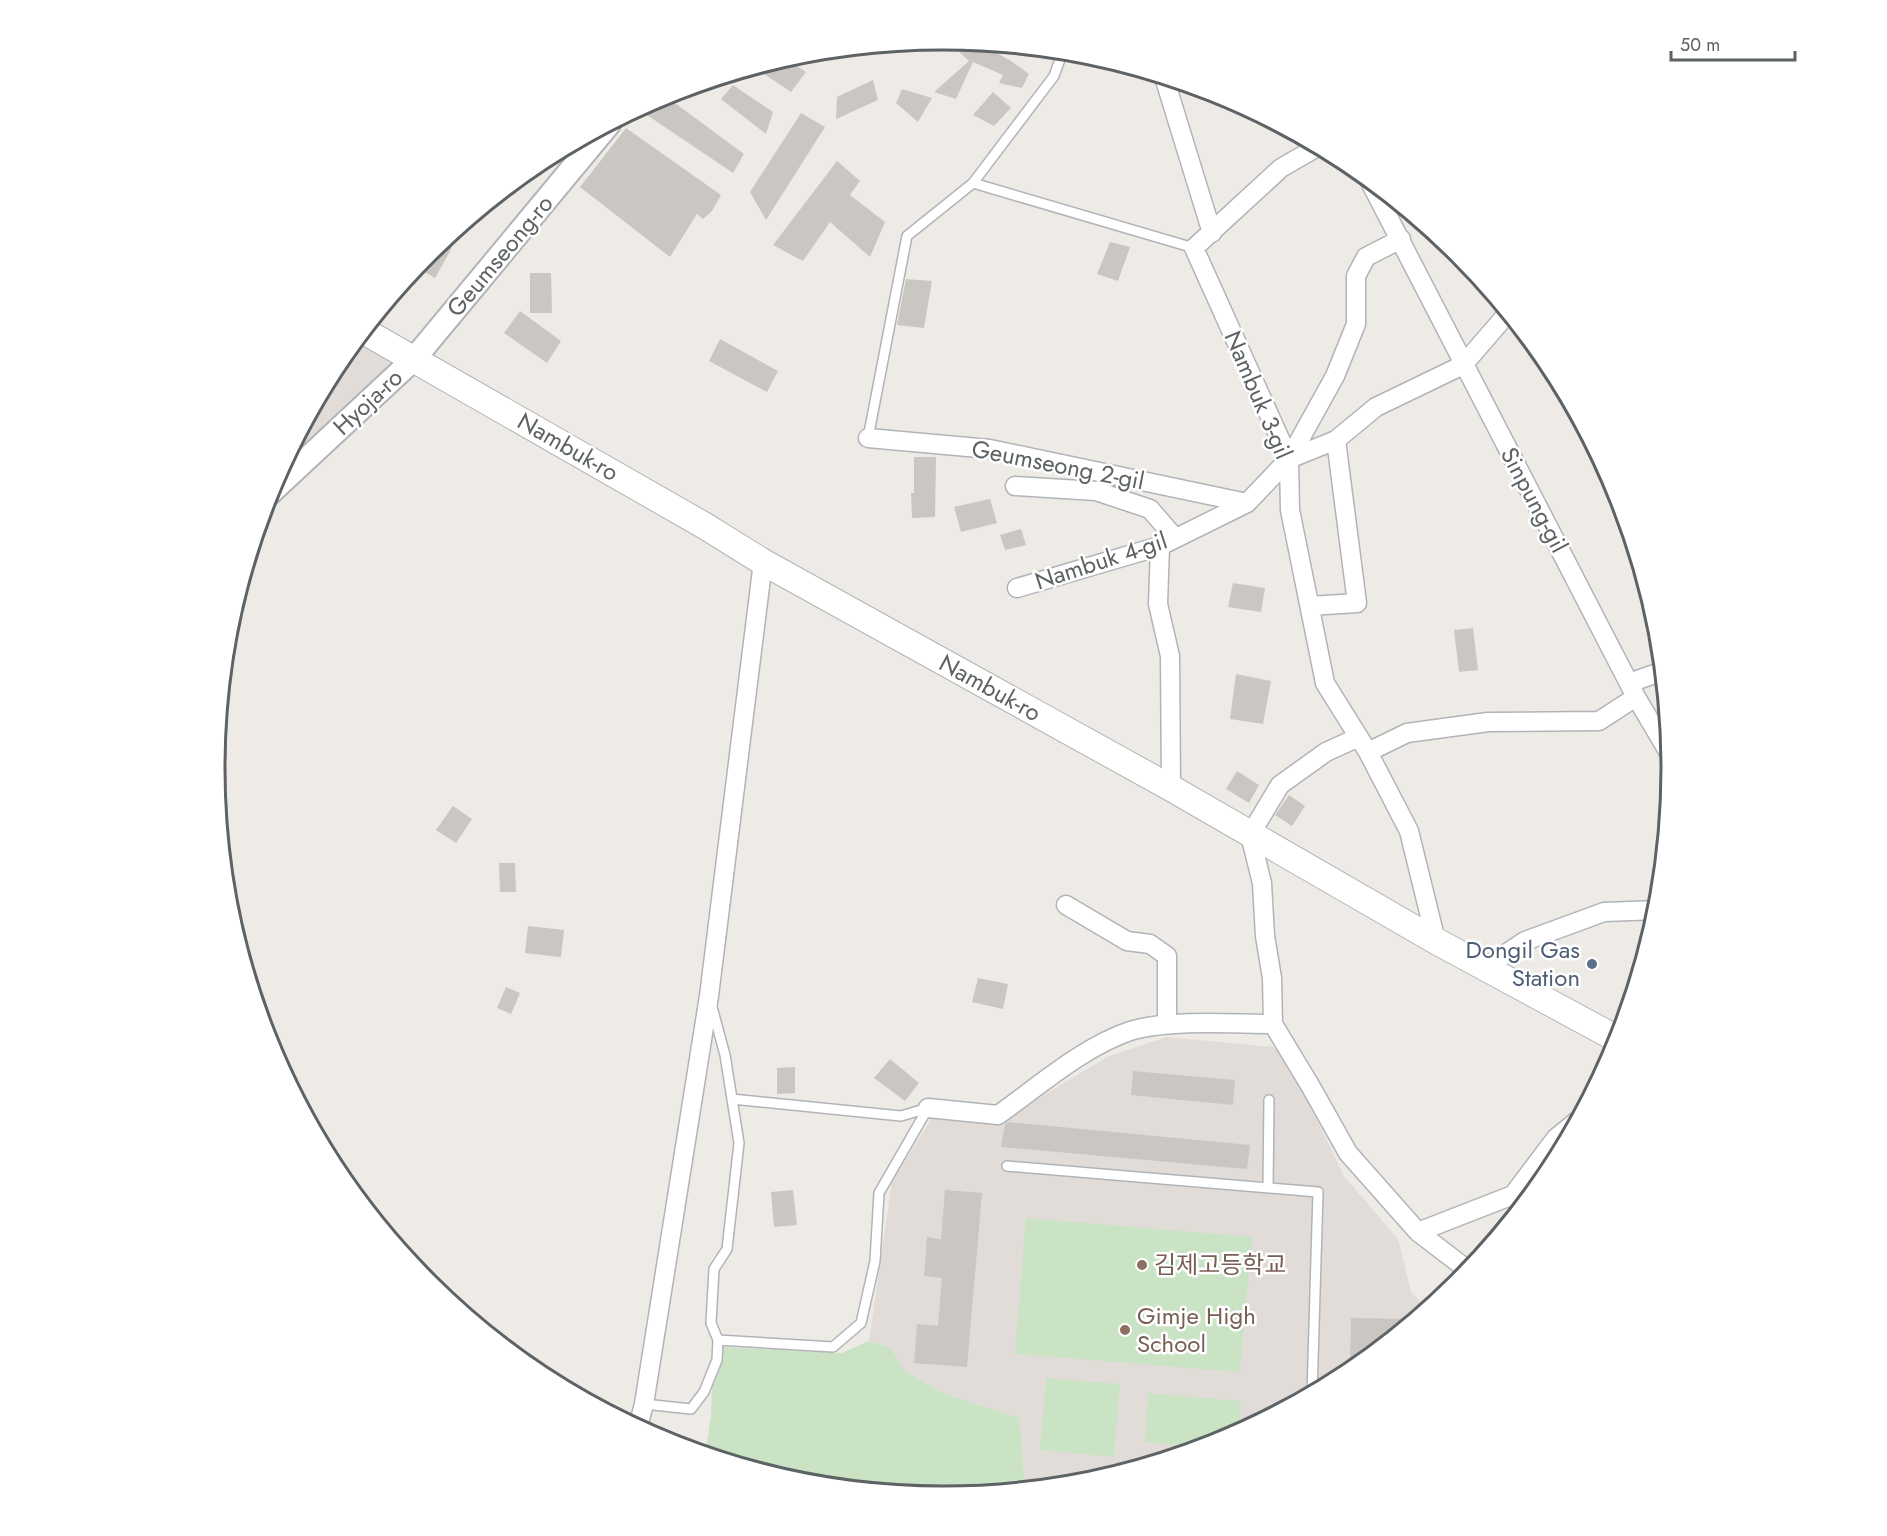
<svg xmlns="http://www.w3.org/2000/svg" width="1887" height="1536" viewBox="0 0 1887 1536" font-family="Jost,'Noto Sans KR',sans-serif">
	<rect width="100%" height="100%" fill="#eeebe6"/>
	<path fill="#e1dcd7" d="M 363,332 L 413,361 L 270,489 L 338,363 Z
		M 1167,1037 L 1273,1047 L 1286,1055 L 1344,1176 L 1398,1239 L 1411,1292 L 1428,1309 L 1348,1374 L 1222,1442 L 1085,1483 L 1053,1486 L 1024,1482 L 1020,1418 L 945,1394 L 903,1370 L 891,1348 L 869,1341 L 892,1181 L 932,1118 L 1000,1121 L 1109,1056 Z"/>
	<path fill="#cae3c5" d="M 1026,1218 L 1252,1237 L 1240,1372 L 1015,1354 Z
		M 869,1341 L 891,1348 L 903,1370 L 945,1394 L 1020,1418 L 1024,1482 L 1053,1486 L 943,1497 L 801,1483 L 705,1454 L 711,1416 L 712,1386 L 722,1347 L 842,1353 Z
		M 1046,1378 L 1120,1384 L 1114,1457 L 1040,1450 Z
		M 1148,1393 L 1241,1401 L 1239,1433 L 1222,1442 L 1202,1448 L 1145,1442 Z"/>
	<path fill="#cac6c2" d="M 945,39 L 977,42 L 1011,61 L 1029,74 L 1022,88 L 999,83 L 1003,75 L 973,62 L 956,99 L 934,92 L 969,61 Z
		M 785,58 L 806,72 L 791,92 L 754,67 Z
		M 873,80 L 878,100 L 836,119 L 837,97 Z
		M 733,85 L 773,112 L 766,134 L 721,99 Z
		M 902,89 L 932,98 L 918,122 L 896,103 Z
		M 993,92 L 1011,108 L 994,126 L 973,115 Z
		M 664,95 L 744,154 L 733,173 L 638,109 Z
		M 801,113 L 825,127 L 766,220 L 750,192 Z
		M 626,128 L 721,195 L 712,211 L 703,219 L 697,214 L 670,257 L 580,187 Z
		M 837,161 L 860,181 L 850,195 L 885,222 L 870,257 L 830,222 L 803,261 L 773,245 Z
		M 441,242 L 452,248 L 435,278 L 416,267 L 428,252 Z
		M 1110,242 L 1130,247 L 1118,281 L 1097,274 Z
		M 530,273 L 551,273 L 552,313 L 530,313 Z
		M 906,279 L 932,281 L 924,328 L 897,325 Z
		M 520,311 L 561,341 L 547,363 L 504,333 Z
		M 720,339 L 778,371 L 767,392 L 709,361 Z
		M 914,457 L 936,457 L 935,517 L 912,518 L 911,493 L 914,493 Z
		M 990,499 L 997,523 L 961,532 L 954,507 Z
		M 1021,529 L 1026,545 L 1005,550 L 1000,535 Z
		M 1233,583 L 1265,588 L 1261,612 L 1228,607 Z
		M 1473,628 L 1478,670 L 1459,672 L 1454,630 Z
		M 1236,674 L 1271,681 L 1263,724 L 1230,719 Z
		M 1237,771 L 1259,785 L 1249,803 L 1226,789 Z
		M 1289,795 L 1305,806 L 1292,826 L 1275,815 Z
		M 453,806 L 472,819 L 456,843 L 436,830 Z
		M 499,863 L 515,863 L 516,892 L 500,892 Z
		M 528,926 L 564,930 L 561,957 L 525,953 Z
		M 978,978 L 1008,984 L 1003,1009 L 972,1002 Z
		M 506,987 L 520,993 L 511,1014 L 497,1008 Z
		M 890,1059 L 919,1083 L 905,1101 L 874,1078 Z
		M 795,1067 L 795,1093 L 777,1094 L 777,1068 Z
		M 1133,1071 L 1235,1080 L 1233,1105 L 1131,1095 Z
		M 1007,1122 L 1250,1145 L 1247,1169 L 1001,1147 L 1005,1124 Z
		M 793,1190 L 797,1225 L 774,1227 L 771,1192 Z
		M 945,1190 L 982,1193 L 967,1367 L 914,1363 L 917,1324 L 938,1326 L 942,1278 L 924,1276 L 927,1237 L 941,1239 Z
		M 1351,1318 L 1416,1319 L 1350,1373 Z"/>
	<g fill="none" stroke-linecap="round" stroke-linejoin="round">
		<defs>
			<path id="service" d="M 973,183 L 1194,248
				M 868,438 L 907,236 L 973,183 L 1054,76 L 1063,51
				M 1007,1166 L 1318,1192 L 1312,1394
				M 1268,1188 L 1269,1100
				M 718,1340 L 833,1347 L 861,1323 L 875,1261 L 879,1193 L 928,1108 L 901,1116 L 732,1099
				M 644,1404 L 691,1409 L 704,1392 L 717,1360 L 718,1340 L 711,1323 L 714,1269 L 727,1249 L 739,1143 L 725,1055 L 712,1007"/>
			<path id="minor" d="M 1164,77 L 1212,233
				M 1319,146 L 1281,168 L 1194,248 L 1289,459 L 1290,510 L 1325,683 L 1368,752 L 1409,831 L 1436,941
				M 1368,178 L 1636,697 L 1672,758
				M 868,438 L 990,449 L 1247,503
				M 1289,459 L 1335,376 L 1356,324 L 1356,276 L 1366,257 L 1401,239
				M 1015,486 L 1096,491 L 1150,509 L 1175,538
				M 1160,546 L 1158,604 L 1170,656 L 1171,788
				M 1017,588 L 1160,546 L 1247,503 L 1289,459 L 1336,440 L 1376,407 L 1463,365 L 1508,313
				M 1310,606 L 1357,603 L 1336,440
				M 1629,683 L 1663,671
				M 1359,737 L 1326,752 L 1280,785 L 1250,835 L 1262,883 L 1265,936 L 1272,978 L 1273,1024 L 1311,1087 L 1348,1153 L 1418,1232
				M 1368,752 L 1407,733 L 1488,722 L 1599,721 L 1636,697
				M 1066,905 L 1127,941 L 1150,944 L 1167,956 L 1167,1024
				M 1486,967 L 1525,941 L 1604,912 L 1659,910
				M 928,1108 L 998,1115 C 1039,1086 1083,1047 1130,1031 C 1168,1019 1231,1024 1273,1024
				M 1469,1271 L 1418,1232 L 1513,1195 L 1556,1138 L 1577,1121
				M 638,1427 L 644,1404 L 709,996 L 763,562"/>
			<path id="tertiary" d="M 268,495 L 414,359 L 609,124"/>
			<path id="secondary" d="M 364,331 L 705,526 L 763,562 L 1171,788 L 1436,941 L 1619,1040"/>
		</defs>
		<use href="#service" stroke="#b1b4b7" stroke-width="12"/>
		<use href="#minor" stroke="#b1b4b7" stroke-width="21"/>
		<use href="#tertiary" stroke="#b1b4b7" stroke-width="26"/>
		<use href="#secondary" stroke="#b0b4b7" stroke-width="28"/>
		<use href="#service" stroke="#fff" stroke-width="9"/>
		<use href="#minor" stroke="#fff" stroke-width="18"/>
		<use href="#tertiary" stroke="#fff" stroke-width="22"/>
		<use href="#secondary" stroke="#fff" stroke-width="26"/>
	</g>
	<circle fill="#5c6f8a" stroke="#fff" stroke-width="2" cx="1592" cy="964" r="6"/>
	<g fill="#8d6e63" stroke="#fff" stroke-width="2">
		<circle cx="1142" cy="1265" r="6"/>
		<circle cx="1125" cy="1330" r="6"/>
	</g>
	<g text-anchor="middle" stroke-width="5" stroke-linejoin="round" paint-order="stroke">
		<g font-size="24" fill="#5d6265" stroke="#fff">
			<text transform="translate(500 256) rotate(-50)" y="8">Geumseong-ro</text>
			<text transform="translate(1258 395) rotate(67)" y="8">Nambuk 3-gil</text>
			<text transform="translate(368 402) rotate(-43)" y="8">Hyoja-ro</text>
			<text transform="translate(568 447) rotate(30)" y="8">Nambuk-ro</text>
			<text transform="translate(1058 465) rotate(11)" y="8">Geumseong 2-gil</text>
			<text transform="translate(1534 500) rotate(62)" y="8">Sinpung-gil</text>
			<text transform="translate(1101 561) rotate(-18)" y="8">Nambuk 4-gil</text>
			<text transform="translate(990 688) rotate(29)" y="8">Nambuk-ro</text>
		</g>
		<g font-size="24" fill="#4e5e75" stroke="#fff" text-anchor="end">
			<text x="1580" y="958">Dongil Gas<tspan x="1580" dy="28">Station</tspan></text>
		</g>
		<g font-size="24" fill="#785e54" stroke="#fff" text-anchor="start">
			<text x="1154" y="1273">김제고등학교</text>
			<text x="1137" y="1324">Gimje High<tspan x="1137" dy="28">School</tspan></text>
		</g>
	</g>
	<path d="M0 0H1887V1536H0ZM225 768a718 718 0 1 1 1436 0a718 718 0 1 1-1436 0Z" fill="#fff" fill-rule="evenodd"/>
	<path fill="none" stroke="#5d6265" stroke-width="3" d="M225 768a718 718 0 1 1 1436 0a718 718 0 1 1-1436 0Z"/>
	<path d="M1671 51v9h124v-9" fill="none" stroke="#5d6265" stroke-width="3"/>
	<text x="1680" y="51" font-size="18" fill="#5d6265" stroke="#ffffff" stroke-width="4.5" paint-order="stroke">50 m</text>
</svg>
